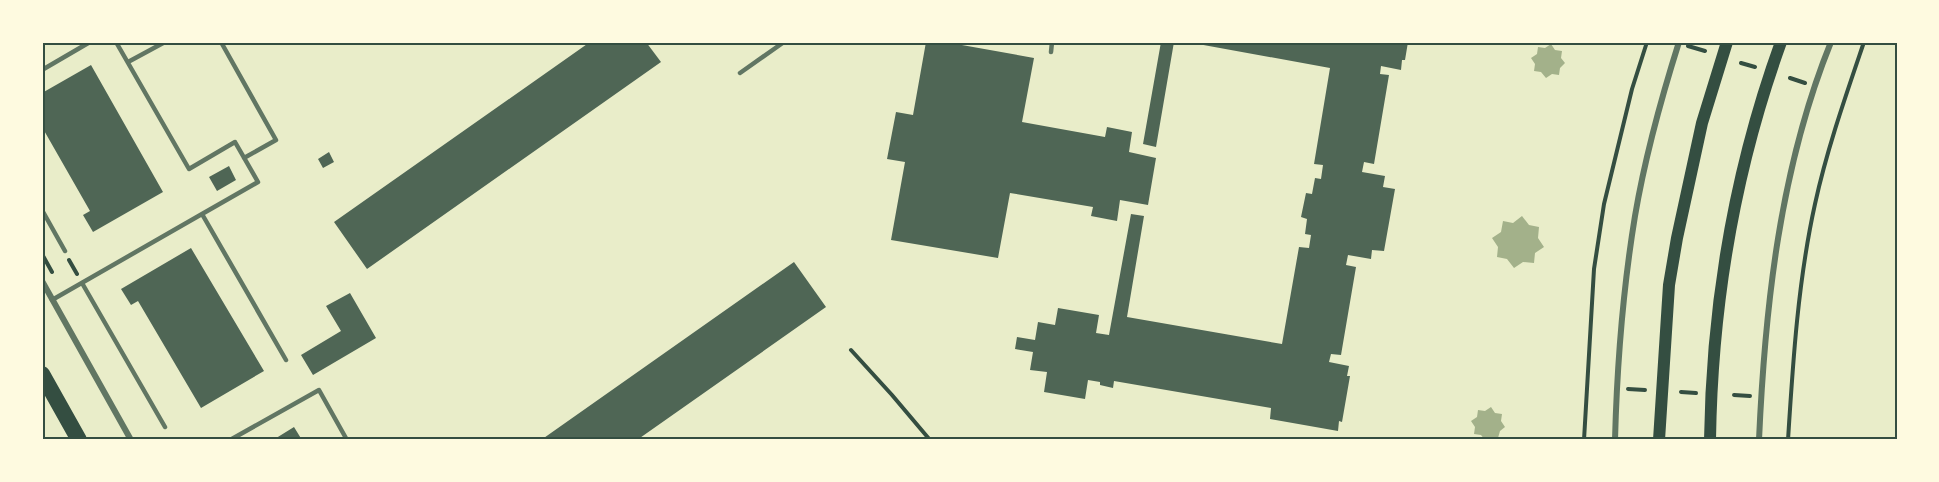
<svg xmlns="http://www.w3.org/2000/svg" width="1939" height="482" viewBox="0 0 1939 482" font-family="'Work Sans',sans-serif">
	<rect width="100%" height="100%" fill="#e9edc9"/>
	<path fill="#a3b18a" d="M 1551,44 L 1555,50 L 1562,51 L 1561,58 L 1565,63 L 1560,68 L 1559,75 L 1552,74 L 1546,78 L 1541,72 L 1534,71 L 1535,64 L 1531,58 L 1537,54 L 1538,47 L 1545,48 Z
		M 1522,216 L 1529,225 L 1539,227 L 1538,238 L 1544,247 L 1535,253 L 1534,263 L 1523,262 L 1514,268 L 1507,259 L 1497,257 L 1498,247 L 1492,238 L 1501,232 L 1503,221 L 1513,223 Z
		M 1491,407 L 1495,413 L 1502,414 L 1501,421 L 1505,427 L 1500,431 L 1498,438 L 1491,437 L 1485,440 L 1481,435 L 1474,434 L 1475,427 L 1471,421 L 1477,417 L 1478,410 L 1485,411 Z"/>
	<path fill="#4f6655" d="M 590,42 L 646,42 L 661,62 L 367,269 L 334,222 Z
		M 926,42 L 945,42 L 1034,58 L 1022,122 L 1105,137 L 1107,127 L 1132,132 L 1129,152 L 1156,158 L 1148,205 L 1120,200 L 1117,221 L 1091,216 L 1093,207 L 1010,193 L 998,258 L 891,240 L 905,162 L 887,159 L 896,112 L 913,115 Z
		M 1161,42 L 1174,42 L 1156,147 L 1143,144 Z
		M 1187,42 L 1408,42 L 1405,60 L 1402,60 L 1401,70 L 1381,66 L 1380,74 L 1389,75 L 1374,164 L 1364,162 L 1362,172 L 1385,176 L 1383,187 L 1395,189 L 1384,251 L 1372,250 L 1371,259 L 1348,255 L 1346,265 L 1356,267 L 1341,355 L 1331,354 L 1329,362 L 1349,366 L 1347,376 L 1350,376 L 1342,422 L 1339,421 L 1338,431 L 1270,419 L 1271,408 L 1114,381 L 1113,388 L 1100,385 L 1100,382 L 1088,380 L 1085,399 L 1044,392 L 1047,372 L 1030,370 L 1033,352 L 1015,349 L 1017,337 L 1035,340 L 1038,322 L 1055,325 L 1058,308 L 1099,315 L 1096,333 L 1109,335 L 1131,214 L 1144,216 L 1127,317 L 1282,344 L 1299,247 L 1309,248 L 1311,235 L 1305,234 L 1307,219 L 1301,217 L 1306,193 L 1312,194 L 1315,178 L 1321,179 L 1323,165 L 1314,164 L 1330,68 Z
		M 91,65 L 163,192 L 93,232 L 83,215 L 90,211 L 42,127 L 42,93 Z
		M 329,152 L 334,162 L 323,168 L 318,159 Z
		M 229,166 L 236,180 L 217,191 L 209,177 Z
		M 191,248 L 264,371 L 201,408 L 138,301 L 131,305 L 121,289 Z
		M 794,262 L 826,307 L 637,440 L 541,440 Z
		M 350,293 L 376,338 L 313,375 L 301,355 L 341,331 L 326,306 Z
		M 294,427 L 302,440 L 273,440 Z"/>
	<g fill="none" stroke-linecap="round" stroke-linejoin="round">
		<path stroke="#344e41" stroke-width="4" d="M 1688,46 L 1705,51
			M 1741,63 L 1755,67
			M 1790,78 L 1805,83
			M 42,254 L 52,272
			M 69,260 L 77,274
			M 851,350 L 892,395 L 930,440
			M 1628,389 L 1645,390
			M 1681,392 L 1696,393
			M 1734,395 L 1750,396
			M 1584,440 L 1594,269 L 1604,204 L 1632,89 L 1647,42
			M 1788,440 C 1793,361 1798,281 1815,204 C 1827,149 1846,95 1864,42"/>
		<path stroke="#617663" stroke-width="4.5" d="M 116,42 L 189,169 L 235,142 L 258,182 L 202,214
			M 221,42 L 276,140 L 244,158
			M 1051,52 L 1052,42
			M 128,62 L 165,42
			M 42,70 L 90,42
			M 740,73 L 784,42
			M 42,210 L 65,251
			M 82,283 L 165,427
			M 52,300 L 202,214 L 286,360
			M 230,440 L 319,390 L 347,440"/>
		<path stroke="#617663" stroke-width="6" d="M 42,281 L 131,440
			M 1615,440 C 1617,365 1623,289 1635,216 C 1645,157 1661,99 1679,42
			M 1759,440 C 1765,306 1780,168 1831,42"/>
		<path stroke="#344e41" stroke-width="12" d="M 1659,440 L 1669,285 L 1677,238 L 1702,123 L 1727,42
			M 1710,440 C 1712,305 1735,169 1781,42"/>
		<path stroke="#344e41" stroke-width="16" d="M 42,374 L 79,440"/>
	</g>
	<rect width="1939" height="482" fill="none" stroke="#fefae0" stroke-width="87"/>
	<rect x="44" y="44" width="1852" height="394" fill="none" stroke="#344e41" stroke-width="2"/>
</svg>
